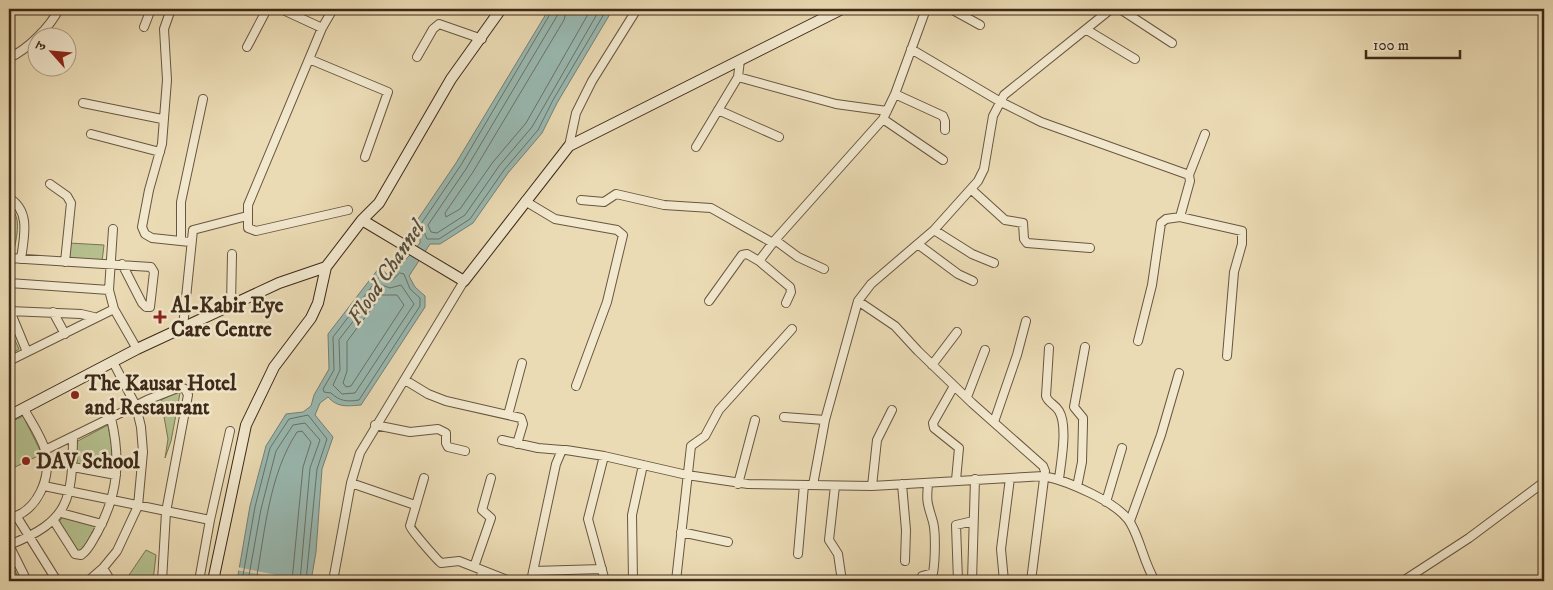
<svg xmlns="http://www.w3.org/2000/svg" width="1553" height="590" viewBox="0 0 1553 590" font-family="'IM FELL DW Pica','Noto Serif Devanagari',serif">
	<rect width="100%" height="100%" fill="#ebdbb4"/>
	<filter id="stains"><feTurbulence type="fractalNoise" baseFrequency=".004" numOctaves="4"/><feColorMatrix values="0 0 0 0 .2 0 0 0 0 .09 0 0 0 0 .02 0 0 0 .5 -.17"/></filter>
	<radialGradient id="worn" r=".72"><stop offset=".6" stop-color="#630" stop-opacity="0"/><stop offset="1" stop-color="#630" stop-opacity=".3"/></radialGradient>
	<path fill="#b5c18f" stroke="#787554" d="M 9,207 C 24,217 15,241 13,256 L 9,255 Z
		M 69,243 L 104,245 L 102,262 L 66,260 Z
		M 9,327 L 19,349 L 9,355 Z
		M 178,392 L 180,393 L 171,441 L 165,458 L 168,439 L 161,400 Z
		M 23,416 L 42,454 L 9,470 L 9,423 Z
		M 108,425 L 112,444 L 112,469 L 77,464 L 76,442 Z
		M 63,516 L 97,526 L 88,543 L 77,554 L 59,522 Z
		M 146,550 L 156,555 L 153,581 L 125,581 Z
		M 9,558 L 20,581 L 9,581 Z"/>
	<path fill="#99bab3" stroke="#748075" d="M 549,9 L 613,9 L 557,103 L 542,133 L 508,173 L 473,223 L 440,244 L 430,244 L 409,276 L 415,287 L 425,296 L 425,307 L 361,405 C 347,406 338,408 328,397 L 320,403 L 315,415 L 333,437 L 322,469 L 316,552 L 311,581 L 237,581 L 250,506 L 266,446 L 286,414 L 303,412 L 311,406 L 314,395 L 329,369 L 328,334 L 379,268 L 391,277 L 420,243 L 420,236 L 414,225 L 456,163 Z"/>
	<path fill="#ebdbb4" d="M 237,567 L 307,581 L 295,581 L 236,570 Z"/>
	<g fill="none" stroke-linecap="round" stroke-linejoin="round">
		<path stroke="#6a7266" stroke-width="1" d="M 553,9 L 461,165 L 421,224 L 427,239 L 439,239 L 470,219 L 504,170 L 538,130 L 553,100 L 607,9
			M 559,9 L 557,16 L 466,169 L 428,225 L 431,232 L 437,233 L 465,215 L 499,166 L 532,127 L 600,9
			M 567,9 L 564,20 L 473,172 L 445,213 L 446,217 L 460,209 L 493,162 L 526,123 L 591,9
			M 400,273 L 404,274 L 410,289 L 420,298 L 420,306 L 359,400 C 346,402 340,401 331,393 L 324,392 L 323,389 L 334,370 L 333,337 L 379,277 L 391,281 Z
			M 382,285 L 390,288 L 401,285 L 414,304 L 355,393 L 342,394 L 333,385 L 340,370 L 339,340 Z
			M 382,295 L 397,295 L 404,305 L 351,386 L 346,387 L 343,383 L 347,371 L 347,342 Z
			M 242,581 L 255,507 L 270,448 L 289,419 L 308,415 L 327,439 L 317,469 L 306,581
			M 248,581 L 261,509 L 276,451 L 293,425 L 305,423 L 320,440 L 310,468 L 300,581
			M 256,581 C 265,531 269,475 297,432 L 302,431 L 311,442 L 303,467 L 292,581"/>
		<defs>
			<path id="minor" d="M 171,9 L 164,29 L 167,80 L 162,144 L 149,190 L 142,227 L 145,234 L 152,238 L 190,242
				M 281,9 L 322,28
				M 333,9 L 322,28 L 248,205 L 248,228 L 256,231 L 348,210
				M 951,9 L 980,25
				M 1120,9 L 1172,43
				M 144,27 L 151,9
				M 1087,30 L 1135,59
				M 247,47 L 267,9
				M 911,49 L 999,101 L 1041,122 L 1189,175 L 1190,181 L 1180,217 L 1166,219 L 1161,223 L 1152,285 L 1138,341
				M 417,57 L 433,29 L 439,24 L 482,39
				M 9,58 C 28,49 50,27 59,9
				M 309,59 L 388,92 L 365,157
				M 738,77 L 836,104 L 887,111
				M 895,94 L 943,116 L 945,121 L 945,130
				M 83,103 L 162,119
				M 718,110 L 779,137
				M 883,119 L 943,160
				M 91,134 L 160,152
				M 569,146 L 576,113 L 592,81 L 637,9
				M 696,147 L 738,77 L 740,60
				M 1189,175 L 1205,134
				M 50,184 L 67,196 L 71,203 L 65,262
				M 972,190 L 1005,220 L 1023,223 L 1024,239 L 1027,243 L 1090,248
				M 9,198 C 31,211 24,237 21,259
				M 581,200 L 604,202 L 616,194 L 664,205 L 711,208 L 773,243
				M 525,201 L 555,219 L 617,230 L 623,235 L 607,302 L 576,386
				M 1180,217 L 1242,231 L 1242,244 L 1234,272 L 1227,356
				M 113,229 L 109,290 L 114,309 L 137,349
				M 934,230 L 972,254 L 994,263
				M 775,240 L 798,257 L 824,269
				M 181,241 L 181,202 L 203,99
				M 919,245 L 958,274 L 973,281
				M 9,258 L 151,267 L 154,272 L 150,307 L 146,307 L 142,303 L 122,264
				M 759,261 L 790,287 L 791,292 L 786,303
				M 9,283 L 109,290
				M 709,301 L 742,255 L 747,254 L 759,261 L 775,240 L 883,119 L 895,94 L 926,9
				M 858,301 L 895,326 L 918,351 L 972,403 L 1043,466 L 1045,471 L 1031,581
				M 231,305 L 232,254
				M 9,311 L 81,314 L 94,317
				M 10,311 L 27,352
				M 53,312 L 65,334
				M 183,327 L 193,230 L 247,216
				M 1049,348 L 1046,396 C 1048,403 1055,404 1059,411 C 1068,426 1061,462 1059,479
				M 9,361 L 114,309
				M 932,365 L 957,332
				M 405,380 L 428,394 L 446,401 L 521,418 L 523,424 L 517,444
				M 954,386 L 933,423 L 934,428 L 959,448 L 956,480
				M 967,397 L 985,350
				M 508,415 L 522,363
				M 784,417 L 825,420
				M 994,422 L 1017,355 L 1026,321
				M 375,425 L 410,432 L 438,429 L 446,433 L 446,443 L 448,447 L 465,451
				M 502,440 L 538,448 L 562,450
				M 45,450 L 147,400 L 180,387 L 185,389 L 188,395 L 166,512 L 162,581
				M 604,456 L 588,519 L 605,581
				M 73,467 L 116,475
				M 424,478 L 410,526 C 410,529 437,560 441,563 L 459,561 L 510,581
				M 351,483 L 415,505
				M 738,484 L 755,420
				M 902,484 L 906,530 L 905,561
				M 813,485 L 825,420 L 858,301 L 871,284 L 934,230 L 978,181 L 984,169 L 993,116 L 1004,95 L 1111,9
				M 44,486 L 210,520
				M 835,486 L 829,540 L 838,554 L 842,581
				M 872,486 L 877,440 L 892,410
				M 1077,487 L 1082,462 L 1083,423 L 1083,418 L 1074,407 L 1085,347
				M 1106,502 L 1122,448
				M 61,513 L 102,524
				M 17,517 L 57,581
				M 9,518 C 37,513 53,476 45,450 C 41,436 31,422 24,409
				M 54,521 L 75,554 L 81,555 C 89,550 92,541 97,533 C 118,495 121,460 111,418
				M 1130,521 L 1161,435 L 1179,373
				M 681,532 L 728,542
				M 9,545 C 70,521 72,500 73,438
				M 9,545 L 27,581
				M 798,554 L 804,485
				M 474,567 L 491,518 L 482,510 L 491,478
				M 103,568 L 111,581
				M 533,571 L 602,569
				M 88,581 L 103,568 L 117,551 L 138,506 L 143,452 L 141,427 L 136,406 L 113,362
				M 199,581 L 210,520 L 230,431
				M 333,581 L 351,483 L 360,453 L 464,281
				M 479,581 L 483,571
				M 531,581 L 556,464 L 562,450 L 566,450 L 604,456 L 687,475 L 748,484 L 872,486 L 1044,476 C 1067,481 1119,502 1131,524 C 1141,542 1144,563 1155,581
				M 633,581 L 632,515 L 643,465
				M 676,581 L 691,446 L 705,436 L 719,410 L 792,329
				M 920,581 L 922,576 L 933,573 C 935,562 936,533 933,522 C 928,504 926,504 928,484
				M 958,581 L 956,525 L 973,521
				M 972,581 L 975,479
				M 1004,581 L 1001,549 L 1010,478
				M 1403,581 L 1469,538 L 1544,482"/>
			<path id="secondary" d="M 362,220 L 464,281 L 569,146 L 842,9
				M 9,416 L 137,349 L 279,283 L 326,267 L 362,220 L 379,203 L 451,79 L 501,9
				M 213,581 L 246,425 L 274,367 L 311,318 L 318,303 L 326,267"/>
		</defs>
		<use href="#minor" stroke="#68563f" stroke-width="10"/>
		<use href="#secondary" stroke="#3c2918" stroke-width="12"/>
		<use href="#minor" stroke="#f2e8ce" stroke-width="8"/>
		<use href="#secondary" stroke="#f2e8ce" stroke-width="10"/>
	</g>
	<g fill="#8f2418" stroke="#f2e8ce" stroke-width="2">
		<path d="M157.5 309.5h5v5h5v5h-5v5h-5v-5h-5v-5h5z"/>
		<circle cx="75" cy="395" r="5"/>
		<circle cx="26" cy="461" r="5"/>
	</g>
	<g text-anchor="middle" stroke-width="5" stroke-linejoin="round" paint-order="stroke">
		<g font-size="21" font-weight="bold" fill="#3c2918" stroke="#f2e8ce" text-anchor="start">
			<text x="171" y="312">Al-Kabir Eye<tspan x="171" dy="24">Care Centre</tspan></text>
			<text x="85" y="390">The Kausar Hotel<tspan x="85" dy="24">and Restaurant</tspan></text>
			<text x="36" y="468">DAV School</text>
		</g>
		<g font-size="22" font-style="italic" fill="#534d3f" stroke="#f2e8ce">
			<text transform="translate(385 272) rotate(-56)" y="8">Flood Channel</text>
		</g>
	</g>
	<rect width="1553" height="590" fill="none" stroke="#ebdbb4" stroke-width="30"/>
	<rect x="10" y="10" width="1533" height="570" fill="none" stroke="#3c2918" stroke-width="2.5"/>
	<rect x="15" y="15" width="1523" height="560" fill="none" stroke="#3c2918"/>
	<g transform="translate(52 52) rotate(297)"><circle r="24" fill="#f2e8ce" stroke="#a99c85"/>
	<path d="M0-4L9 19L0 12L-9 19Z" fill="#8f2418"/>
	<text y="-8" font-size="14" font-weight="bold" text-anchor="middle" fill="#3c2918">उ</text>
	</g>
	<path d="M1366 50v8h94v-8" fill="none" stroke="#3c2918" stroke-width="2.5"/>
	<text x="1373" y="50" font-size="15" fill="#3c2918" stroke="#f2e8ce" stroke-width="4" paint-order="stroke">100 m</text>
	<rect width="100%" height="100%" filter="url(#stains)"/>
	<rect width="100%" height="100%" fill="url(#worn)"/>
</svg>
